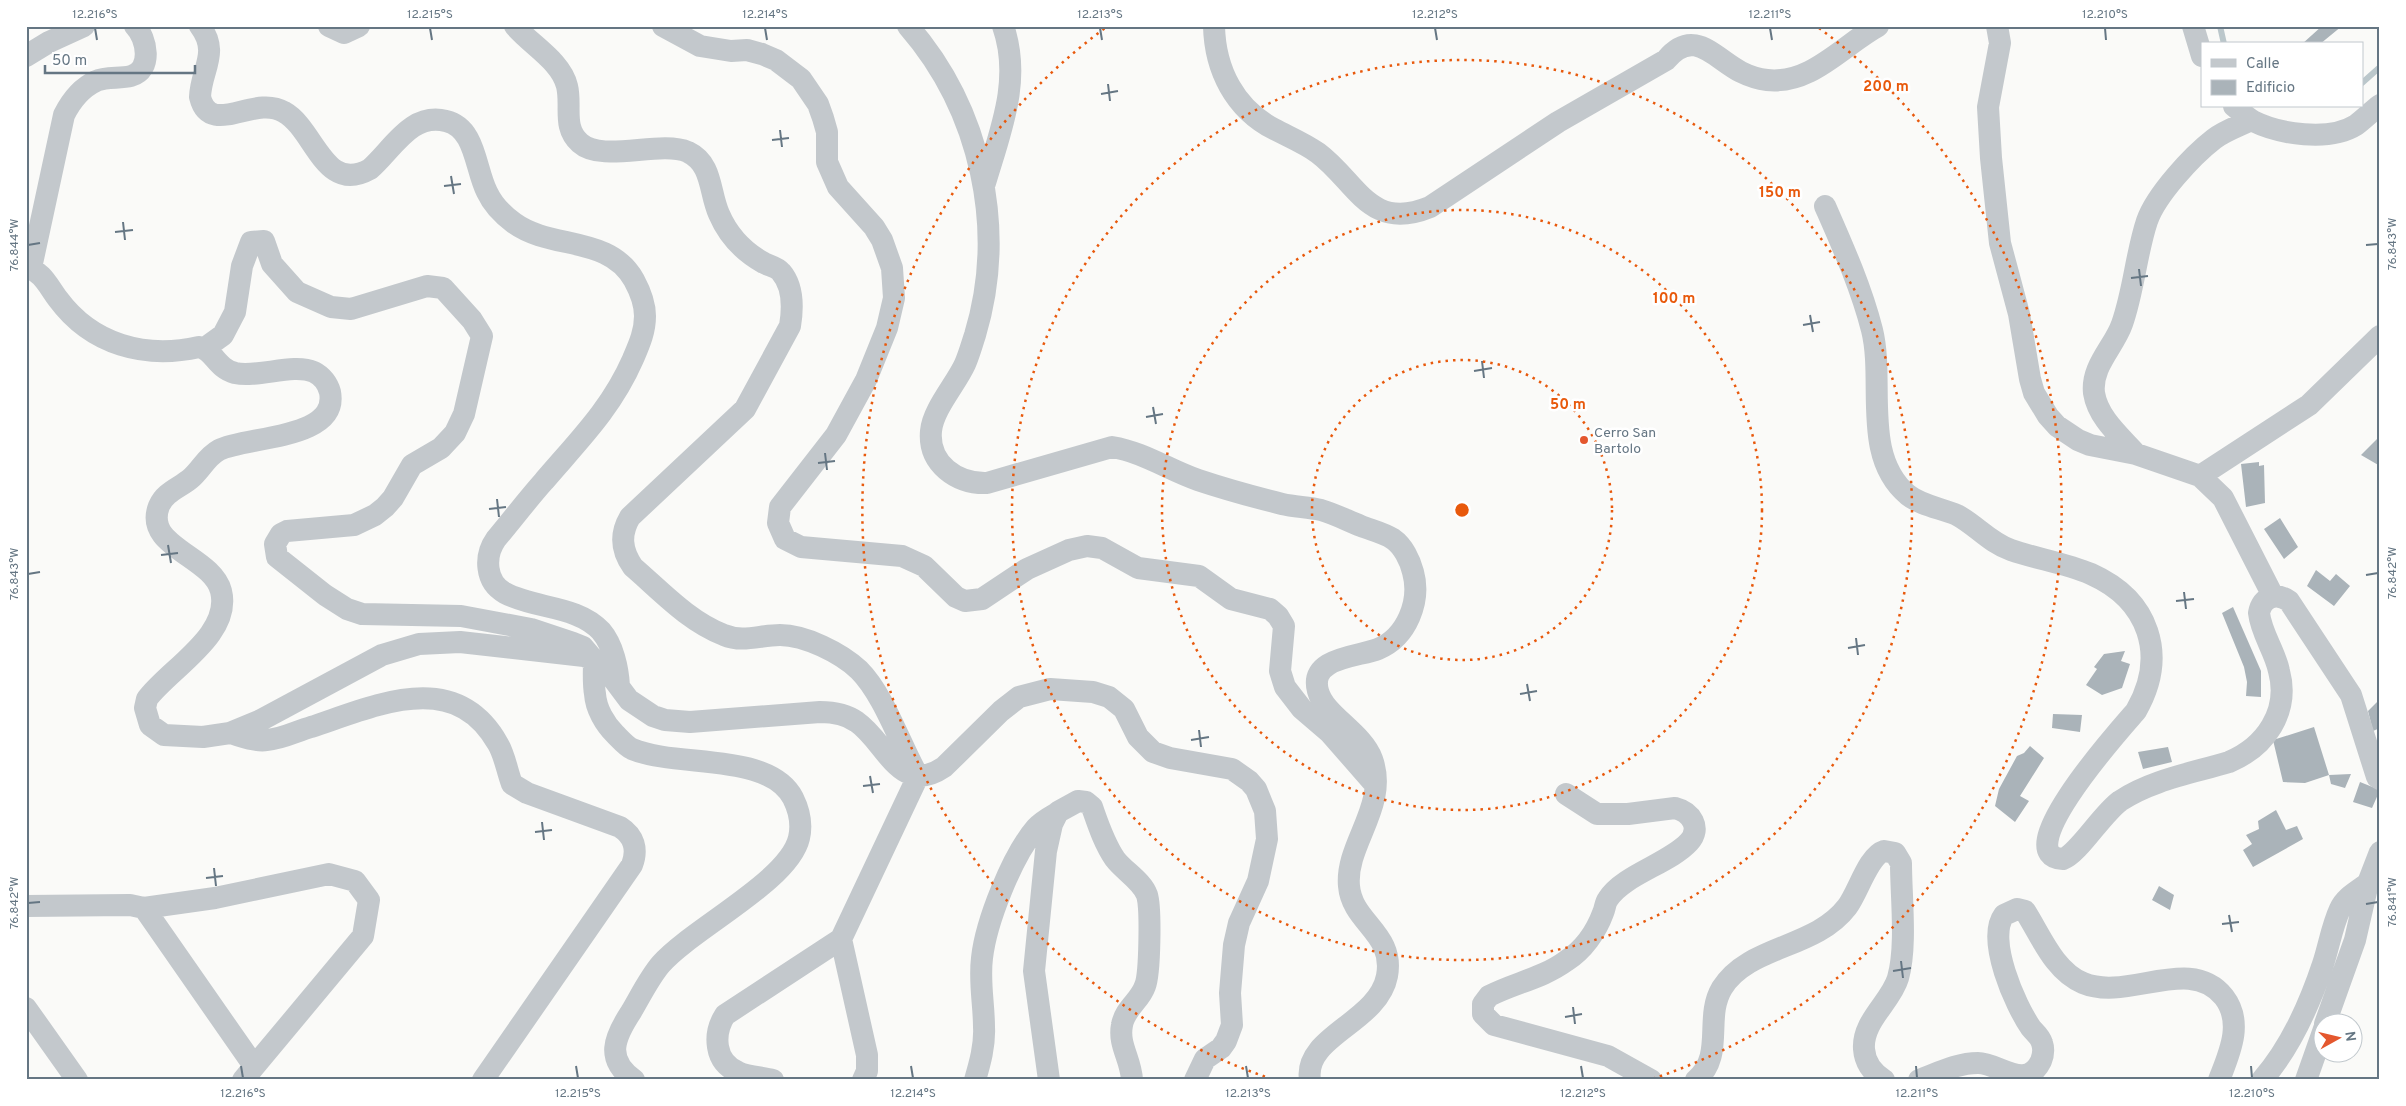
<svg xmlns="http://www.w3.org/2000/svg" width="2406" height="1106" viewBox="0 0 2406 1106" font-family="Overpass,sans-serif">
	<rect width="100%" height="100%" fill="#fafaf8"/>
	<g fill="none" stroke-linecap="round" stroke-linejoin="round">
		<path stroke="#bbc7cb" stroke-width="6" d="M 2220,26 L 2224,44
			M 2362,83 L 2380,67"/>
	</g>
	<path fill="#aab3b9" d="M 2322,26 L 2342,26 L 2320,44 L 2302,44 Z
		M 2380,436 L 2380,466 L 2361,455 Z
		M 2259,462 L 2259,466 L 2264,465 L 2265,503 L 2246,507 L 2241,464 Z
		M 2280,518 L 2298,547 L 2284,559 L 2264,529 Z
		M 2316,570 L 2330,581 L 2336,574 L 2350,586 L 2334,606 L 2307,586 Z
		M 2233,607 L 2261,671 L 2261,697 L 2246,696 L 2247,682 L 2244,667 L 2222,613 Z
		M 2125,651 L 2121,661 L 2130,664 L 2122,688 L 2102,695 L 2086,685 L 2097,669 L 2094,667 L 2104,654 Z
		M 2378,701 L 2380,728 L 2373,731 L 2368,711 Z
		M 2053,714 L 2082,715 L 2080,732 L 2052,728 Z
		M 2314,727 L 2329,775 L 2351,774 L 2345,788 L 2331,784 L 2329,775 L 2305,783 L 2283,782 L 2273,740 Z
		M 2030,746 L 2044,758 L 2020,796 L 2029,801 L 2015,822 L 1995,806 L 1999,789 L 2017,756 L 2024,753 Z
		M 2168,747 L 2172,762 L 2143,769 L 2138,752 Z
		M 2360,782 L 2380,790 L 2372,808 L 2353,802 Z
		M 2276,810 L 2286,830 L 2297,826 L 2303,839 L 2253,867 L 2243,850 L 2252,844 L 2246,835 L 2259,829 L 2258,821 Z
		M 2159,886 L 2174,895 L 2170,910 L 2152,900 Z"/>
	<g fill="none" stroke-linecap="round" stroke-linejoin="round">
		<path stroke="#c3c8cc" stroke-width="22" d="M 200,26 C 220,53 201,69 200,97 C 210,138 254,94 284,112 C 315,129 324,195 370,169 C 393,149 411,112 446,121 C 476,128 475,169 487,192 C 493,205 503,215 514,223 C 551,250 609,235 634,280 C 640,291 645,303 645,316 C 645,332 639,345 633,359 C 611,409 579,440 544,481 C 527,500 512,520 496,539 C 484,556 485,582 505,593 C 534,609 577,605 601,631 C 613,645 618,668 619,686
			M 329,26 L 344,33 L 359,26
			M 515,26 C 531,45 561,61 567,86 C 572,106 562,127 580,143 C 602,163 660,140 688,152 C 713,164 709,192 719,214 C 728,235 744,252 764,263 C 770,266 777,267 781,272 C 794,287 793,308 790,326 L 745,409 L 630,517 C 620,534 621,550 633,567 C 661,591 688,621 724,635 C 743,643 760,635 780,635 C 805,635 841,653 859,670 C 884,695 900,744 918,776 L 841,939
			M 663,26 L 700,46 L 731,51 L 747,50 L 762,54 L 776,60 L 801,79 L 818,104 L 823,118 L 827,132 L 827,162 L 838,187 L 874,227 L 882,240 L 892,268 L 894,298 L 887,328 L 866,380 L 836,435 L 780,507 L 778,523 L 785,539 L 801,547 L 902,556 L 924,566 L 956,597 L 965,601 L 982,599 L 1027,569 L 1069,550 L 1087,546 L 1102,548 L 1138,568 L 1199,576 L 1231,599 L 1270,609 L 1278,616 L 1284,626 L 1280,671 L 1285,687 L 1302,709 L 1330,733 L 1372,781
			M 908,26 C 981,110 1007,229 975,335 C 972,344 969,355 965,364 C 956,384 933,409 931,431 C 928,464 957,484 987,483 L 1112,447 C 1143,452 1169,470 1198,480 C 1225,489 1254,497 1282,504 C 1295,507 1308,507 1321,510 C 1335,514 1348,521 1361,526 C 1371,530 1384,533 1393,539 C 1403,546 1410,560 1413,572 C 1421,601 1407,637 1378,649 C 1358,657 1309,657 1318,691 C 1324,715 1362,732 1372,759 C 1389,806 1345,844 1349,886 C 1352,923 1395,933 1387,976 C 1378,1023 1303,1036 1310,1080
			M 1214,26 C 1215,70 1235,109 1274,129 C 1289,137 1304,143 1318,153 C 1357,182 1369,232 1430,207 L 1558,122 L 1666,60 C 1694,26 1715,59 1741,72 C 1749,76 1758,79 1767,80 C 1811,85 1843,45 1878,26
			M 1997,26 L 2000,43 L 1988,107 L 1991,158 L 2000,243 L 2019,314 L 2030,379 L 2034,393 L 2048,416 L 2057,426 L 2078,440 L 2090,445 L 2136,454 L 2200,476 L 2223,498 L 2273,596
			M 2193,26 L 2202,56
			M 26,56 L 49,42 L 84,26
			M 2234,106 C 2240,111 2246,117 2253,121 C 2279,134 2329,142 2356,125 C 2364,119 2372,111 2380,105
			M 985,183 C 1000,132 1022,80 1003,26
			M 1825,206 C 1843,247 1861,287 1872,330 C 1885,382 1861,456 1908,495 C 1922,506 1941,508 1957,515 C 1976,525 1990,543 2011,550 C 2037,559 2065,563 2091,574 C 2149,600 2168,655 2136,711 C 2125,724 2005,856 2063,859 C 2078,854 2102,814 2120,801 C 2151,780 2193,773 2229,762 C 2265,747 2290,712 2279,671 C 2275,651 2261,633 2259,613 C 2262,597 2276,592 2289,601 L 2351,695 L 2377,777 L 2380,779
			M 26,267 C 43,272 48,286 58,299 C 92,345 145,359 199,347 C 214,350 216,368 235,373 C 258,378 293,363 314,372 C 322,376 328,384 330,392 C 339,440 246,436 219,450 C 206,457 201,470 190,479 C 179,488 165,492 159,506 C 143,547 212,556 221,591 C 232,635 169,669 147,699 L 145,708 L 150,725 L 164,735 L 203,737 L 230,733 L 261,720 L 382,655 L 419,644 L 460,642 L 584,656 L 594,660 L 611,676 L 629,700 L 653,716 L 665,720 L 690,722 L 820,712 C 834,712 846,714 857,722 C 886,742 900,797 944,767 L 1001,711 L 1019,697 L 1050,689 L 1093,692 L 1109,697 L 1124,709 L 1138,737 L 1153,752 L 1170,758 L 1232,769 L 1249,781 L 1256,789 L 1265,811 L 1267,839 L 1258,881 L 1239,923 L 1234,945 L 1230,993 L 1232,1025 L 1226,1041 L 1221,1048 L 1205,1059 L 1195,1080
			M 31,268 L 64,115 C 71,101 81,88 96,81 C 106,76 120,79 131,76 C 153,70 147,38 135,26
			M 205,348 L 223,335 L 235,312 L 242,266 L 251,242 L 264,241 L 272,264 L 297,292 L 331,307 L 351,309 L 427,286 L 443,288 L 472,320 L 482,336 L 464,414 L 455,433 L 441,448 L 412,465 L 393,498 L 385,507 L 375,515 L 354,525 L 287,531 L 281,534 L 275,544 L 277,557 L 325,595 L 347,609 L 362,614 L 461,616 L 531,629 L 573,643 L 583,647 L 594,660 C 594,672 593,683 595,694 C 596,709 605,724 615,734 C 620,739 626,746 632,749 C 678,768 769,752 793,798 C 799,810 802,825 799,838 C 789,881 693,928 661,964 C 649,978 640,997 631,1012 C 614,1038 605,1059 634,1080
			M 2136,454 C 2120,436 2098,418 2094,393 C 2091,366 2114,347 2122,324 C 2134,290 2136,254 2147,221 C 2156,195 2192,156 2214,139 C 2224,131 2239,126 2251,120
			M 2200,476 L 2309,405 L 2380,336
			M 230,733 C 241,736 256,742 267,740 C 282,739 297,731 311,727 C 375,706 455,667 498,744 C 505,756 507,771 512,784 L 527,793 L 620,827 C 634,836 638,849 632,865 L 483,1080
			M 1566,794 L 1597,814 L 1628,814 L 1675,808 C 1691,812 1702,828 1689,842 C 1670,863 1623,875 1608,899 C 1605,903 1605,909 1603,913 C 1596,932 1583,950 1566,961 C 1543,978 1514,983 1489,996 L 1483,1004 L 1483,1014 L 1494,1025 L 1608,1056 L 1651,1080
			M 26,906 L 130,905 L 144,908 L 215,898 L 329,874 L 355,881 L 369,900 L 363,936 L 243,1080
			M 144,908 L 254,1066
			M 26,1008 L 77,1080
			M 2325,1024 L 2355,940 L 2368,883 L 2380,852
			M 773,1080 C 762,1077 748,1077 738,1072 C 714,1062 713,1034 725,1015 L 841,939 L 867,1055 L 867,1071 L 863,1080
			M 975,1080 C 980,1063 985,1045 984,1027 C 984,1004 979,982 982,958 C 986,922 1012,856 1036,828 C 1041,822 1050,817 1057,813
			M 1049,1080 L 1034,971 L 1046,851 L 1052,824 L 1058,812 L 1078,801 L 1086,802 L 1092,807 C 1098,824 1104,843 1115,859 C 1124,871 1142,881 1147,895 C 1151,908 1150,974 1145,986 C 1140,1001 1125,1008 1122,1025 C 1118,1045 1131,1059 1132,1080
			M 1696,1080 C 1725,1055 1704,1018 1722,988 C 1749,945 1815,949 1847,907 C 1858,893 1868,856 1884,851 L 1895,853 L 1901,863 C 1901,897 1907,946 1898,978 C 1891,1002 1862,1021 1864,1049 C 1865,1063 1873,1073 1884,1080
			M 1919,1080 C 1938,1073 1957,1063 1978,1063 C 1999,1063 2026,1092 2041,1061 C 2043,1056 2044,1049 2042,1043 C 2040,1036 2035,1033 2031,1028 C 2015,1005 1986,939 2004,915 L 2017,909 L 2025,911 C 2041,936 2054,971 2083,983 C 2128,1002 2190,954 2224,997 C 2244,1023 2229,1054 2219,1080
			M 2262,1080 C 2291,1047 2309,1006 2323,964 C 2329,946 2332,926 2340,909 C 2345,897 2358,891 2368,883
			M 2306,1080 L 2324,1029"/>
	</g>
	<path fill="none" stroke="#657683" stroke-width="2" d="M 95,28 L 97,40M 430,28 L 432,40M 765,28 L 767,40M 1100,28 L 1102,40M 1435,28 L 1437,40M 1770,28 L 1772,40M 2105,28 L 2106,40M 1108,84 L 1110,101M 1101,94 L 1118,91M 780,130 L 782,147M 772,140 L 789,138M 451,176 L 454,194M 444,186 L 461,184M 123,222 L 125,240M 115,232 L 133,230M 28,245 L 40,243M 2366,245 L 2378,244M 2139,269 L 2141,286M 2131,278 L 2148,276M 1810,315 L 1813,332M 1803,325 L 1820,322M 1482,361 L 1484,378M 1474,371 L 1492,368M 1153,407 L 1156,424M 1146,417 L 1163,414M 825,453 L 827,470M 818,463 L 835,461M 497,499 L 499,517M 489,509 L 506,507M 168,545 L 171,563M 161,555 L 178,553M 28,574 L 40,572M 2366,575 L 2378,573M 2184,592 L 2186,609M 2176,601 L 2194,599M 1856,638 L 1858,655M 1848,648 L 1865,645M 1527,684 L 1530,701M 1520,694 L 1537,691M 1199,730 L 1201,747M 1191,740 L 1209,737M 870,776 L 873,793M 863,786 L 880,784M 542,822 L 544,840M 535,832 L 552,830M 214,868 L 216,886M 206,878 L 223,876M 28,903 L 40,902M 2366,904 L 2378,902M 2229,915 L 2232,932M 2222,924 L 2239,922M 1901,961 L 1903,978M 1893,971 L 1911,968M 1573,1007 L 1575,1024M 1565,1017 L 1582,1014M 241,1066 L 243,1078M 576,1066 L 578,1078M 911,1066 L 913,1078M 1246,1066 L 1248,1078M 1581,1066 L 1583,1078M 1916,1066 L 1917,1078M 2251,1066 L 2252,1078"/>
	<g fill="none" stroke="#e8590c" stroke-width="2.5" stroke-dasharray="2.5 5">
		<circle cx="1462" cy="510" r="150"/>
		<circle cx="1462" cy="510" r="300"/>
		<circle cx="1462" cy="510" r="450"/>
		<path d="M1272 1079A600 600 0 0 1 1105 28M1819 28A600 600 0 0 1 1652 1079"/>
	</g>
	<circle fill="#e4572e" stroke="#fff" stroke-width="2" cx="1584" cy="440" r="5"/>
	<g text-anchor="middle" stroke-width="5" stroke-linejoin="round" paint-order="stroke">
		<g font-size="14" fill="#657683" stroke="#fff" text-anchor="start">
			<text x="1594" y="437">Cerro San<tspan x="1594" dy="16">Bartolo</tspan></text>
		</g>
	</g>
	<circle cx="1462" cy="510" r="8" fill="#e8590c" stroke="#fff" stroke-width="2.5"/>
	<g font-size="15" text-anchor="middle" font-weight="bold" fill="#e8590c" stroke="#fff" stroke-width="5" stroke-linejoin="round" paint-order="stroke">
		<text x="1886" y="91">200 m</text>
		<text x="1780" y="197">150 m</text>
		<text x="1674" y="303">100 m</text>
		<text x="1568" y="409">50 m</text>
	</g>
	<rect width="2406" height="1106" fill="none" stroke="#ffffff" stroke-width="55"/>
	<rect x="2201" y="42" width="162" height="65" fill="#ffffff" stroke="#c1c8cd"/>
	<rect x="2211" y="59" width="25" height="8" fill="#c3c8cc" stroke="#c1c8cd"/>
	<text x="2246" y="68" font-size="15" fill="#657683">Calle</text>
	<rect x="2211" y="80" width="25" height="15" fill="#aab3b9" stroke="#c1c8cd"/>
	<text x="2246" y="92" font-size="15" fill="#657683">Edificio</text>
	<g transform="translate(2338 1038) rotate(82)"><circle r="24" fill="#ffffff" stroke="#c1c8cd"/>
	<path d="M0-4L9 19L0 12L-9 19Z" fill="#e4572e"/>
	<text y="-8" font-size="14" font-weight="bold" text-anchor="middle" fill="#657683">N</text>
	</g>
	<path d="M45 65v8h150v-8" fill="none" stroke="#657683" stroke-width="2.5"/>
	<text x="52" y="65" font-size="15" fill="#657683" stroke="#ffffff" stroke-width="4" paint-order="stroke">50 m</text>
	<rect x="28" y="28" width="2350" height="1050" fill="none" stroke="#657683" stroke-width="2"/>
	<g font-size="12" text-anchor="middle" fill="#657683">
		<text x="95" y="18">12.216°S</text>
		<text x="430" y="18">12.215°S</text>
		<text x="765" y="18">12.214°S</text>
		<text x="1100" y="18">12.213°S</text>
		<text x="1435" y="18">12.212°S</text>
		<text x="1770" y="18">12.211°S</text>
		<text x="2105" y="18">12.210°S</text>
		<text transform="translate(2392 244) rotate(-90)" y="4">76.843°W</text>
		<text transform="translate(14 245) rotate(-90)" y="4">76.844°W</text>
		<text transform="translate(2392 573) rotate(-90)" y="4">76.842°W</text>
		<text transform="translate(14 574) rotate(-90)" y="4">76.843°W</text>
		<text transform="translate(2392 902) rotate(-90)" y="4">76.841°W</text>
		<text transform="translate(14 903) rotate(-90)" y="4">76.842°W</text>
		<text x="243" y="1097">12.216°S</text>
		<text x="578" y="1097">12.215°S</text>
		<text x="913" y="1097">12.214°S</text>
		<text x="1248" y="1097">12.213°S</text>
		<text x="1583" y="1097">12.212°S</text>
		<text x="1917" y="1097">12.211°S</text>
		<text x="2252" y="1097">12.210°S</text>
	</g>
</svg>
